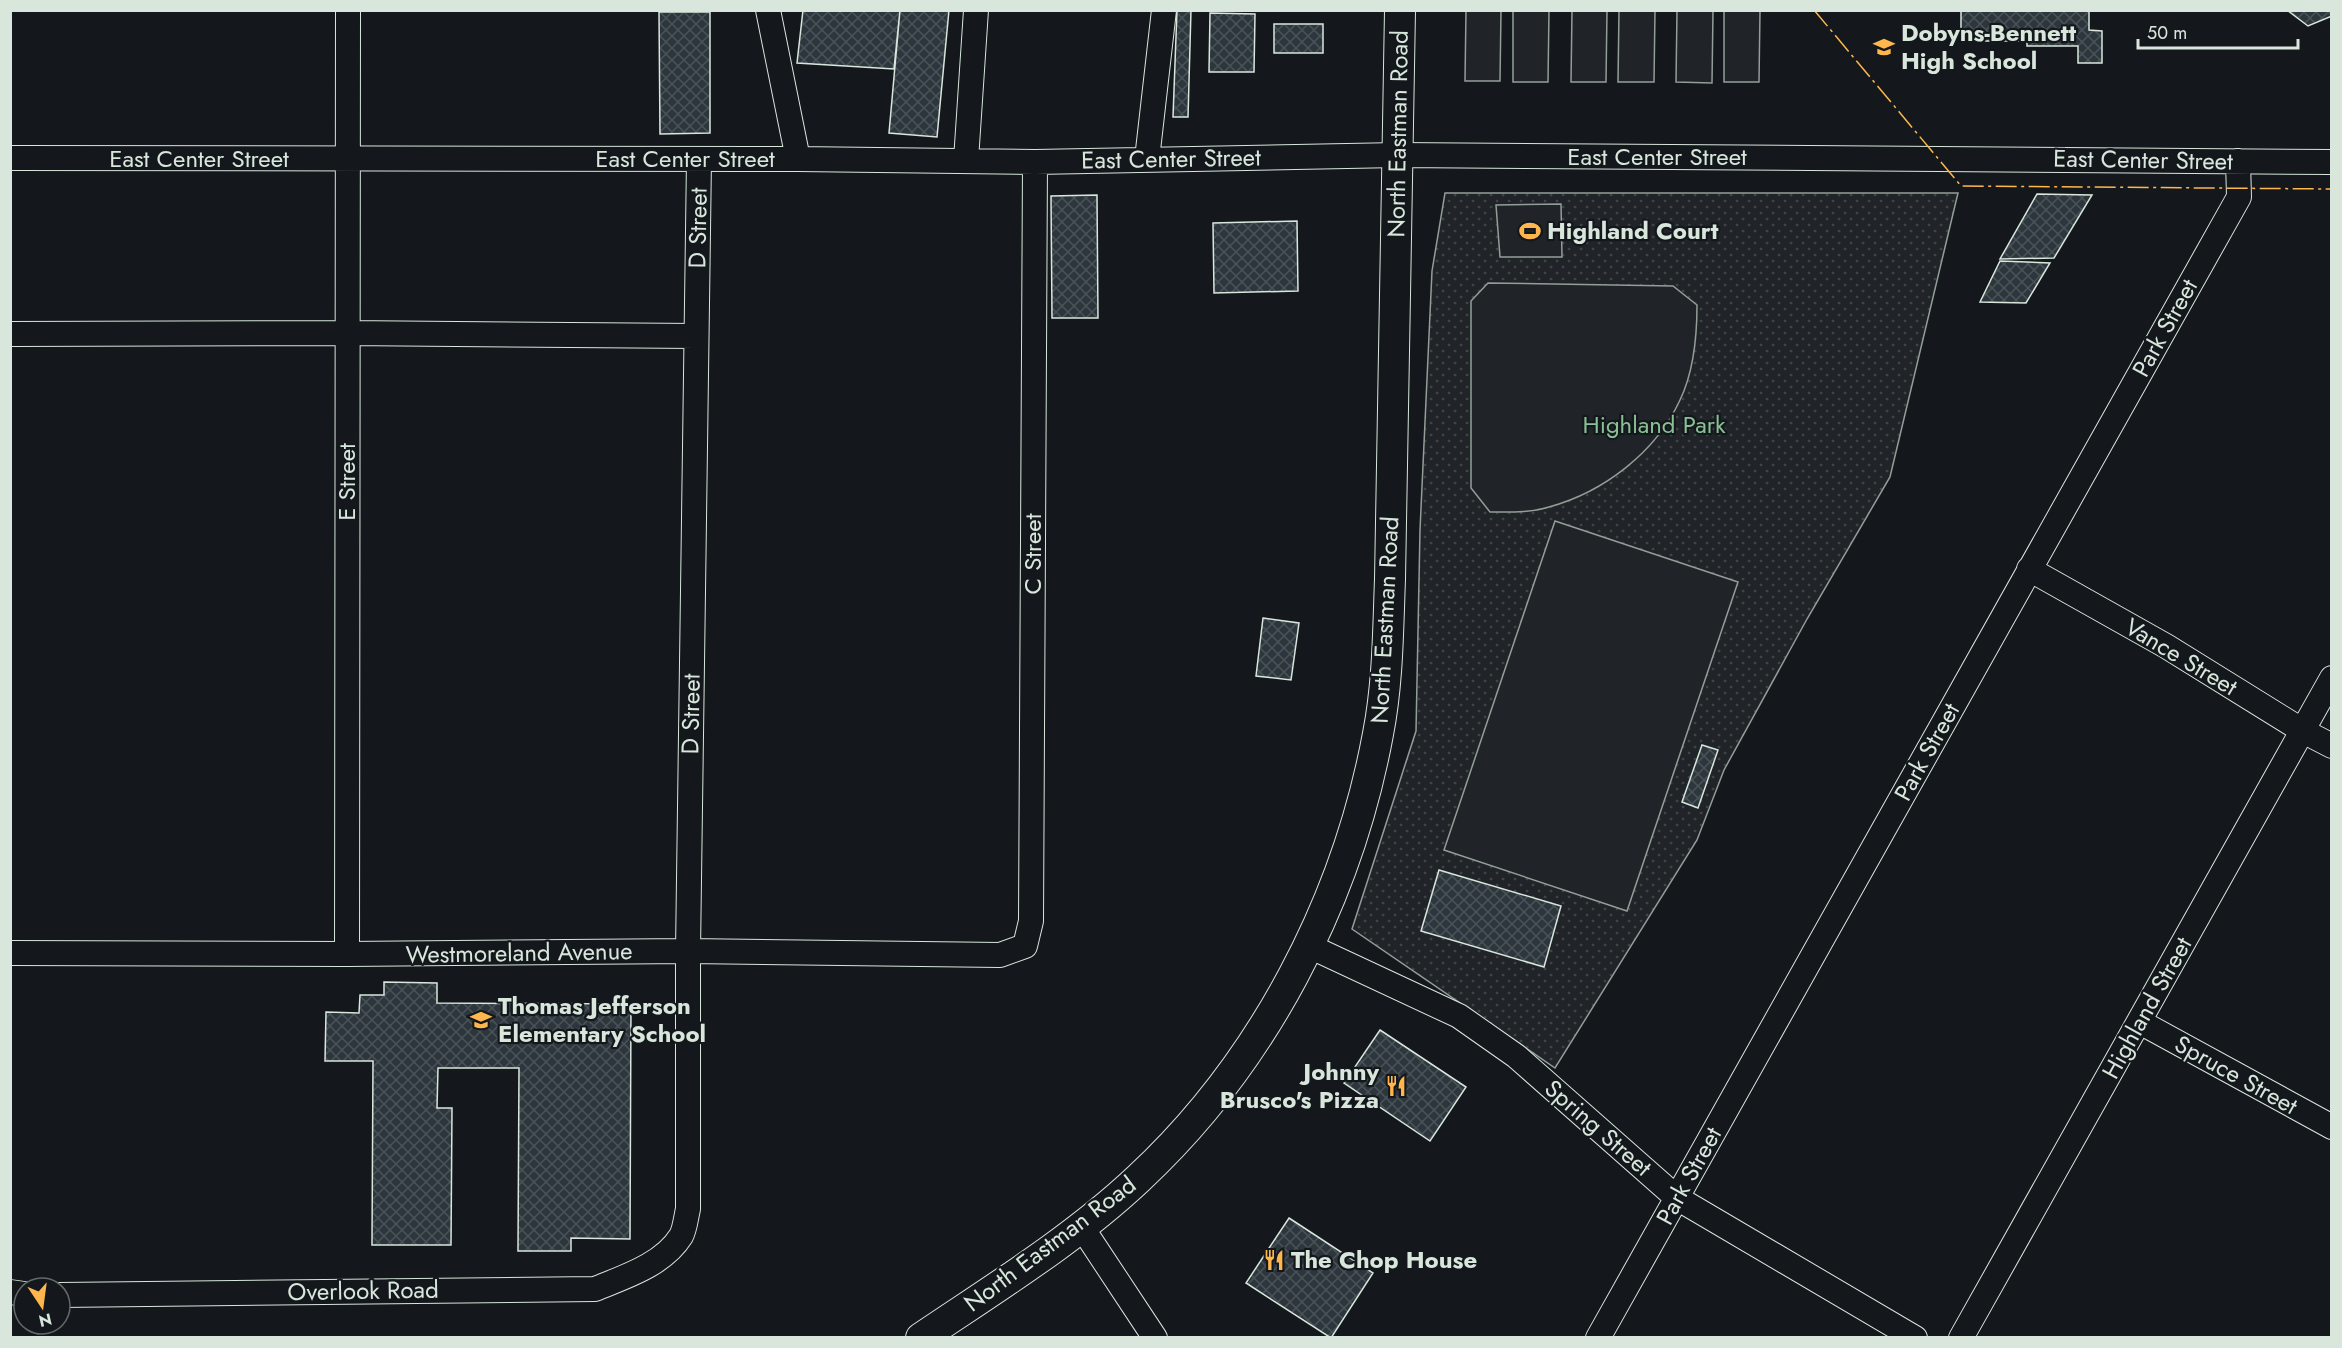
<svg xmlns="http://www.w3.org/2000/svg" width="2342" height="1348" viewBox="0 0 2342 1348" font-family="Jost,sans-serif">
	<defs>
		<pattern id="grass-dots" width="8" height="8" patternUnits="userSpaceOnUse" patternTransform="scale(1.5)"><rect width="8" height="8" fill="#202428"/><path d="M2 2h.1M6 6h.1" fill="none" stroke="#404447" stroke-width="1.8" stroke-linecap="round"/></pattern>
		<pattern id="building-cross-hatch" width="8" height="8" patternUnits="userSpaceOnUse" patternTransform="scale(1.5)"><rect width="8" height="8" fill="#2c363c"/><path d="M0 0l8 8M0 8l8-8" fill="none" stroke="#4a5358"/></pattern>
	</defs>
	<rect width="100%" height="100%" fill="#14181c"/>
	<path fill="url(#grass-dots)" stroke="#939e99" stroke-width="1.5" d="M 1445,193 L 1958,193 L 1890,477 L 1807,619 L 1724,770 L 1697,840 L 1555,1068 L 1352,929 L 1416,731 L 1420,530 L 1432,271 Z"/>
	<path fill="#202428" stroke="#939e99" stroke-width="1.5" d="M 1466,11 L 1501,11 L 1500,81 L 1465,81 Z
		M 1513,11 L 1549,11 L 1548,82 L 1513,82 Z
		M 1572,11 L 1607,11 L 1606,82 L 1571,82 Z
		M 1619,11 L 1655,11 L 1654,82 L 1618,82 Z
		M 1677,11 L 1713,11 L 1712,83 L 1676,82 Z
		M 1724,11 L 1760,11 L 1759,82 L 1724,82 Z
		M 1561,204 L 1562,257 L 1500,257 L 1496,205 Z
		M 1488,283 L 1673,286 L 1697,305 C 1697,337 1694,371 1680,400 C 1656,452 1604,492 1549,507 C 1530,513 1510,512 1490,512 L 1471,488 L 1471,301 Z
		M 1555,521 L 1738,582 L 1627,911 L 1444,850 Z"/>
	<path fill="url(#building-cross-hatch)" stroke="#d8e6dc" stroke-width="1.5" d="M 803,10 L 900,10 L 894,69 L 797,63 Z
		M 900,10 L 949,10 L 937,137 L 889,133 Z
		M 1177,10 L 1191,10 L 1188,117 L 1173,117 Z
		M 1961,10 L 2089,10 L 2089,30 L 2102,31 L 2102,63 L 2078,63 L 2078,46 L 2027,46 L 2027,41 L 1961,41 Z
		M 2287,10 L 2332,10 L 2332,16 L 2308,26 Z
		M 659,12 L 710,12 L 710,133 L 660,134 Z
		M 1210,13 L 1255,14 L 1254,72 L 1209,72 Z
		M 1274,24 L 1323,24 L 1323,53 L 1274,53 Z
		M 2037,194 L 2092,195 L 2054,258 L 2000,259 Z
		M 1097,195 L 1098,318 L 1052,318 L 1051,196 Z
		M 1297,221 L 1298,291 L 1214,293 L 1213,223 Z
		M 2000,261 L 2050,263 L 2026,303 L 1980,302 Z
		M 1263,618 L 1299,623 L 1291,680 L 1256,676 Z
		M 1702,745 L 1718,750 L 1698,808 L 1682,802 Z
		M 1439,870 L 1561,906 L 1544,967 L 1421,931 Z
		M 384,982 L 437,983 L 437,1003 L 631,1004 L 630,1239 L 571,1238 L 571,1251 L 518,1251 L 519,1068 L 438,1068 L 437,1108 L 452,1108 L 451,1245 L 372,1245 L 373,1061 L 325,1061 L 326,1012 L 359,1013 L 360,995 L 384,995 Z
		M 1380,1030 L 1466,1087 L 1430,1141 L 1344,1083 Z
		M 1289,1218 L 1373,1273 L 1331,1338 L 1246,1283 Z"/>
	<g fill="none" stroke-linecap="round" stroke-linejoin="round">
		<defs>
			<path id="minor" d="M 768,10 L 798,159
				M 10,158 L 798,159 L 1035,162 L 1398,155 L 2332,162
				M 1147,159 L 1164,10
				M 966,160 L 976,10
				M 10,334 L 347,333 L 696,336
				M 2029,569 L 2166,646 L 2303,731 L 2332,746
				M 1309,946 L 1459,1016 L 1516,1056 L 1677,1198 L 1915,1338
				M 10,953 L 347,954 L 688,951 L 1000,955 L 1025,946 L 1031,921 L 1035,162
				M 347,954 L 348,10
				M 2140,1022 L 2332,1127
				M 1081,1226 L 1155,1338
				M 10,1292 L 24,1294
				M 60,1295 L 595,1289 C 624,1277 663,1265 681,1236 C 685,1229 686,1217 688,1209 L 688,951 L 699,159
				M 1598,1338 L 2239,197 L 2238,161
				M 1961,1338 L 2332,678"/>
			<path id="major" d="M 921,1338 C 995,1288 1073,1240 1138,1179 C 1263,1063 1347,901 1378,734 C 1388,683 1388,630 1390,579 L 1400,10"/>
		</defs>
		<use href="#minor" stroke="#d8e6dc" stroke-width="26"/>
		<use href="#major" stroke="#d8e6dc" stroke-width="32"/>
		<use href="#minor" stroke="#14181c" stroke-width="24"/>
		<use href="#major" stroke="#14181c" stroke-width="30"/>
		<path stroke="#ffb74d" stroke-width="1.5" stroke-dasharray="21 4.5 3 4.5" stroke-linecap="butt" d="M 1814,10 L 1961,186 L 2332,189"/>
	</g>
	<defs>
		<symbol id="school-bare" viewBox="-9 -9 18 18"><path d="M0-5L7-2L0 1L-7-2ZM-4 1L0 2.5L4 1V4Q0 6-4 4Z" fill="#ffb74d" stroke="#14181c" stroke-width="2.5" paint-order="stroke"/></symbol>
		<symbol id="stadium-bare" viewBox="-9 -9 18 18"><path d="M0-5a6.5 5 0 1 0 0 10a6.5 5 0 1 0 0-10ZM-3.5-1.8h7v3.6h-7Z" fill="#ffb74d" stroke="#14181c" stroke-width="2.5" paint-order="stroke"/></symbol>
		<symbol id="restaurant-bare" viewBox="-9 -9 18 18"><path d="M-5-6h1v4h1v-4h1v4h1v-4h1v5L-1.5 .5V6h-2V.5L-5-1ZM5-6V6H3V1.5H1.5Q1.5-4 5-6Z" fill="#ffb74d" stroke="#14181c" stroke-width="2.5" paint-order="stroke"/></symbol>
	</defs>
	<g fill-rule="evenodd">
		<use href="#school-bare" x="1869" y="32" width="30" height="30"/>
		<use href="#stadium-bare" x="1515" y="216" width="30" height="30"/>
		<use href="#school-bare" x="466" y="1005" width="30" height="30"/>
		<use href="#restaurant-bare" x="1381" y="1071" width="30" height="30"/>
		<use href="#restaurant-bare" x="1259" y="1245" width="30" height="30"/>
	</g>
	<g text-anchor="middle" stroke-width="4.5" stroke-linejoin="round" paint-order="stroke">
		<g font-size="24" font-weight="bold" fill="#d8e6dc" stroke="#14181c" text-anchor="start">
			<text x="1901" y="41">Dobyns-Bennett<tspan x="1901" dy="28">High School</tspan></text>
			<text x="1547" y="239">Highland Court</text>
			<text x="498" y="1014">Thomas Jefferson<tspan x="498" dy="28">Elementary School</tspan></text>
			<text x="1379" y="1080" text-anchor="end">Johnny<tspan x="1379" dy="28">Brusco's Pizza</tspan></text>
			<text x="1291" y="1268">The Chop House</text>
		</g>
		<g font-size="24" fill="#d8e6dc" stroke="#14181c">
			<text transform="translate(1398 134) rotate(-89)" y="8">North Eastman Road</text>
			<text x="1657" y="165">East Center Street</text>
			<text x="199" y="167">East Center Street</text>
			<text x="685" y="167">East Center Street</text>
			<text transform="translate(1171 159) rotate(-1)" y="8">East Center Street</text>
			<text transform="translate(2143 160) rotate(1)" y="8">East Center Street</text>
			<text transform="translate(698 228) rotate(-89)" y="8">D Street</text>
			<text transform="translate(2165 328) rotate(-61)" y="8">Park Street</text>
			<text transform="translate(347 482) rotate(-90)" y="8">E Street</text>
			<text transform="translate(1033 554) rotate(-90)" y="8">C Street</text>
			<text transform="translate(1385 620) rotate(-87)" y="8">North Eastman Road</text>
			<text transform="translate(2181 657) rotate(31)" y="8">Vance Street</text>
			<text transform="translate(691 714) rotate(-89)" y="8">D Street</text>
			<text transform="translate(1927 752) rotate(-61)" y="8">Park Street</text>
			<text transform="translate(519 953) rotate(-1)" y="8">Westmoreland Avenue</text>
			<text transform="translate(2147 1008) rotate(-61)" y="8">Highland Street</text>
			<text transform="translate(2236 1075) rotate(29)" y="8">Spruce Street</text>
			<text transform="translate(1598 1128) rotate(41)" y="8">Spring Street</text>
			<text transform="translate(1689 1176) rotate(-61)" y="8">Park Street</text>
			<text transform="translate(1050 1244) rotate(-37)" y="8">North Eastman Road</text>
			<text transform="translate(363 1291) rotate(-1)" y="8">Overlook Road</text>
		</g>
		<g font-size="24" fill="#8ac095" stroke="#14181c">
			<text x="1654" y="433">Highland Park</text>
		</g>
	</g>
	<rect width="2342" height="1348" fill="none" stroke="#d8e6dc" stroke-width="24"/>
	<g transform="translate(42 1306) rotate(167)"><circle r="28" fill="#14181c" stroke="#626a69" stroke-width="1.5"/>
	<path d="M0-4.5L10 22L0 15L-10 22Z" fill="#ffb74d"/>
	<text y="-9" font-size="16" font-weight="bold" text-anchor="middle" fill="#d8e6dc">N</text>
	</g>
	<path d="M2138 39v9h160v-9" fill="none" stroke="#d8e6dc" stroke-width="3"/>
	<text x="2147" y="39" font-size="18" fill="#d8e6dc" stroke="#14181c" stroke-width="4.5" paint-order="stroke">50 m</text>
</svg>
